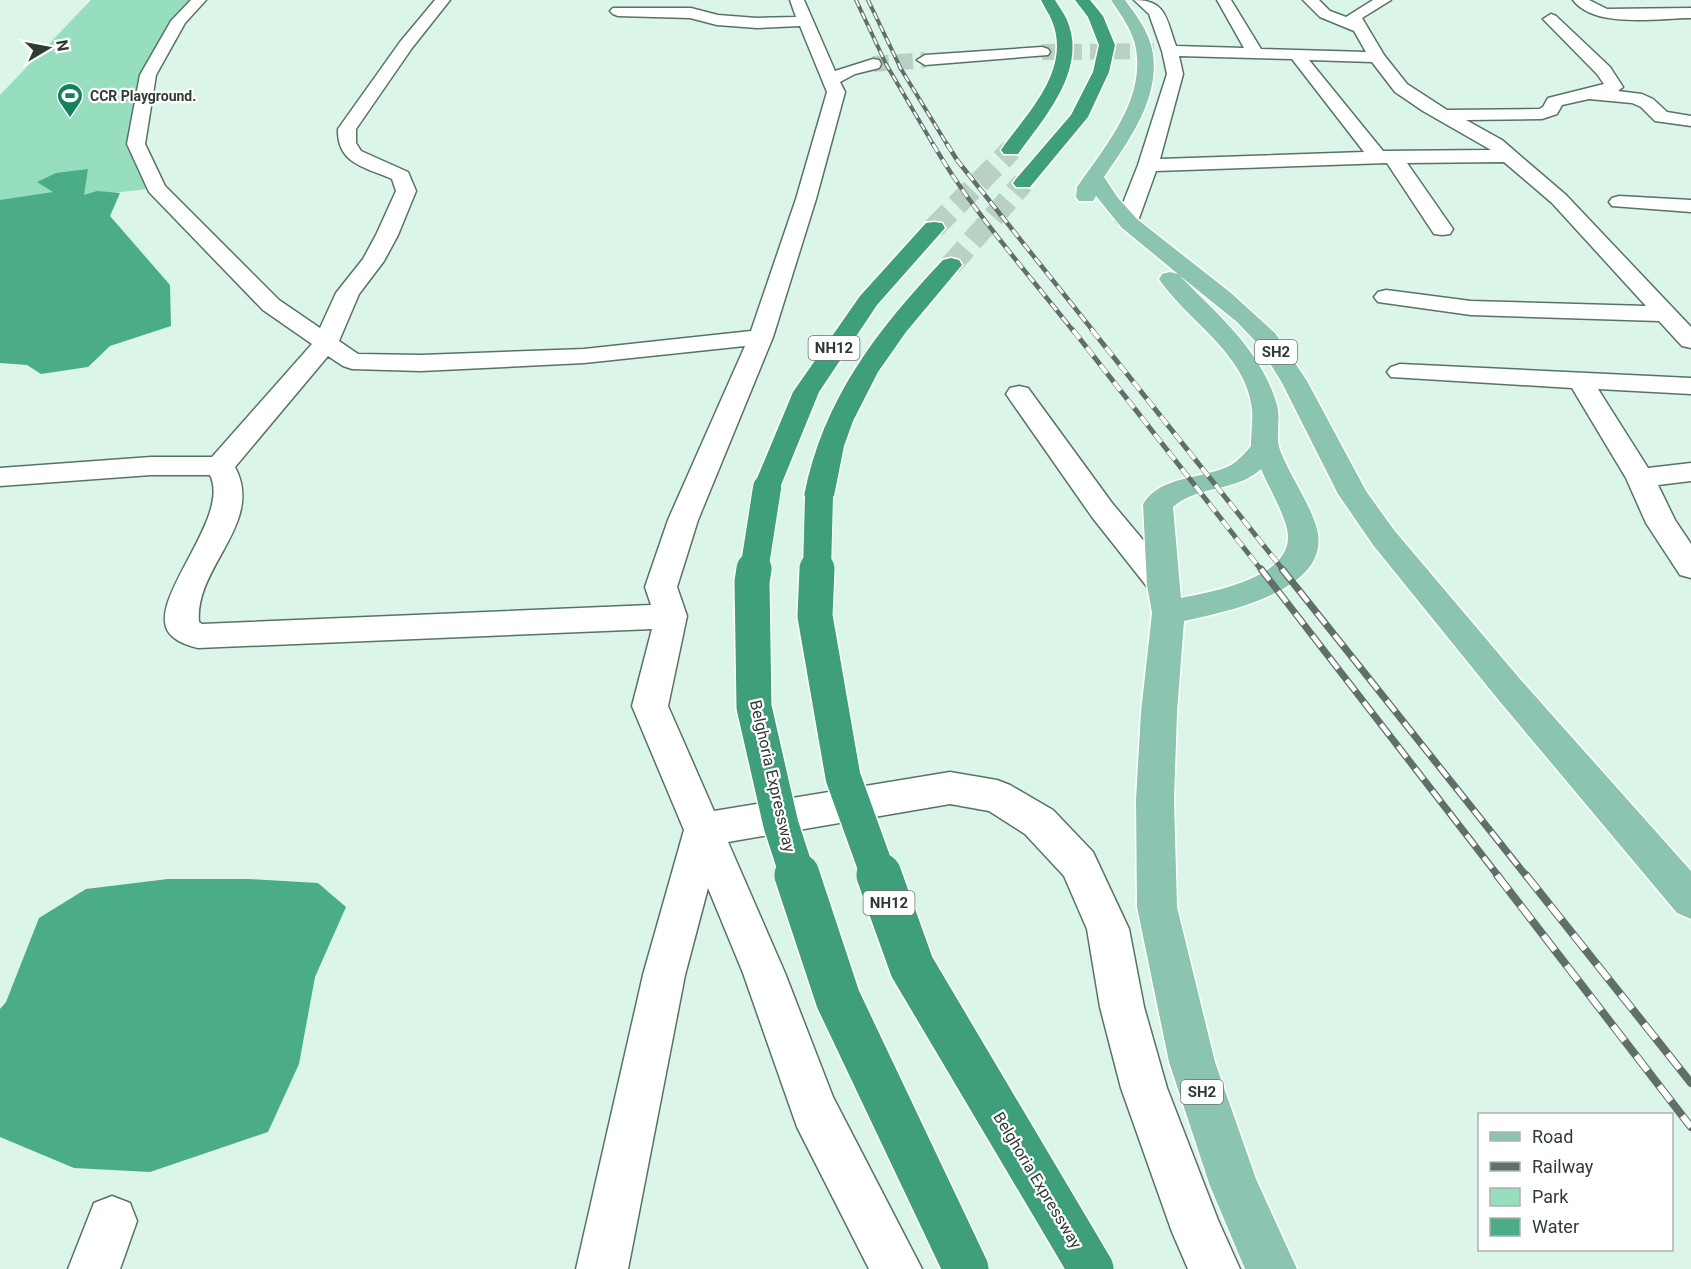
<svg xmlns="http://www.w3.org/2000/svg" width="1691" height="1269" viewBox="0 0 1691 1269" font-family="Roboto,sans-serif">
	<rect width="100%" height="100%" fill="#dbf6e9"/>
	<path fill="#96debe" d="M 91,0 L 199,0 L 148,75 L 136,144 L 156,188 L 0,206 L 0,95 Z"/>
	<path fill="#4bad87" d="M 88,169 L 84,195 L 97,191 L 120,193 L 110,216 L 170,285 L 171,326 L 110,346 L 88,367 L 41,374 L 27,365 L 0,363 L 0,200 L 53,192 L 37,182 L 56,173 Z
		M 168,879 L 248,879 L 318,883 L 346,907 L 315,977 L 299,1064 L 268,1132 L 150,1172 L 74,1168 L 0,1137 L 0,1009 L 6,1002 L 39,918 L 86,889 Z"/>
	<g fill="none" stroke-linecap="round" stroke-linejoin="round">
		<path stroke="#b9d1c5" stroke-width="16" stroke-dasharray="16 8" stroke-linecap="butt" d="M 1042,52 L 1170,51
			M 873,64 L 925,60"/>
		<path stroke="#b9d1c5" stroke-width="22" stroke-dasharray="22 10" stroke-linecap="butt" d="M 934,228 L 1011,150
			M 951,265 L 1023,183"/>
		<defs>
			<path id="street" d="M 191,0 L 206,0 L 185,23 L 156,75 L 145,144 L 165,186 L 279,300 L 320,328 L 336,293 L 363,259 L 376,235 L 396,191 L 392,179 C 365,167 337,164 338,129 L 400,42 L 435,0 L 450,0 L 412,48 L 356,129 L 356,143 L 361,151 L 408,172 L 416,191 L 398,235 L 384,261 L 359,294 L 339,341 L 358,354 L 421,355 L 584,349 L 751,331 L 796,199 L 827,92 L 800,26 L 757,28 L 717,25 L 690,18 L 618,16 L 613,14 L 610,11 L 613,8 L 691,8 L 718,15 L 757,18 L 796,17 L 790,0 L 804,0 L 835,71 L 873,59 L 879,60 L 881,64 L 879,68 L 855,74 L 840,82 L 845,92 L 816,199 L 773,337 L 698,520 L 677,587 L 687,616 L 668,706 L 714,811 L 950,772 L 997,780 L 1010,785 L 1053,810 L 1093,852 L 1129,929 L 1144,1007 L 1167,1088 L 1218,1220 L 1240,1269 L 1188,1269 L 1172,1232 L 1121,1088 L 1100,1007 L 1087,929 L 1064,876 L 1025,834 L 989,811 L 950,804 L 728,842 L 785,973 L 833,1097 L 922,1269 L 869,1269 L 797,1127 L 743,973 L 708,888 L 685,975 L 628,1269 L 576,1269 L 643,975 L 684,830 L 632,706 L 652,629 L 198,648 C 190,646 180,643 173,637 C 137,608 233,520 210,475 L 151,475 L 0,486 L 0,468 L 151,457 L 212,457 L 312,344 L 263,310 L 149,192 L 127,144 L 140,75 L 171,21 ZM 745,346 L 668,520 L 645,587 L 651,605 L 202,624 L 199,622 C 194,567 265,523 235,467 L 328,356 L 343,366 L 352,369 L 421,371 L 584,363 Z
				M 1134,0 C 1167,0 1166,19 1176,46 L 1244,48 L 1217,0 L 1231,0 L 1261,49 L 1366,52 L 1354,31 L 1320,17 L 1303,0 L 1319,0 L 1330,11 L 1346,17 L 1373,0 L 1391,0 L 1362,18 L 1384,55 L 1407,84 L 1447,110 L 1539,109 L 1543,107 L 1548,98 L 1604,84 L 1597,74 L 1543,19 L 1551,14 L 1556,16 L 1610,67 L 1623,87 L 1618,91 L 1642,94 L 1653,99 L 1667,112 L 1691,116 L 1691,126 L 1655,121 L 1641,107 L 1632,103 L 1589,99 L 1562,105 L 1557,114 L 1542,119 L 1466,120 L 1502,140 L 1566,195 L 1691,327 L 1691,348 L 1682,346 L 1659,321 L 1471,315 L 1378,302 L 1374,297 L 1378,292 L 1386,290 L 1471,301 L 1646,306 L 1552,203 L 1504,162 L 1407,163 L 1453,229 L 1450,234 L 1442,235 L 1434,234 L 1387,163 L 1156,171 L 1138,221 L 1134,225 L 1127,227 L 1120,225 L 1116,221 L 1138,165 L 1167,74 L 1162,51 L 1149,14 ZM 1179,56 L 1292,59 L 1364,152 L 1160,159 L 1183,74 ZM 1309,60 L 1372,62 L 1395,92 L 1423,111 L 1491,150 L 1383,151 Z
				M 1573,0 L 1589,0 L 1607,9 L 1691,8 L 1691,18 C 1658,18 1595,29 1573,0 Z
				M 1042,47 L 1048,49 L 1050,52 L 1048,55 L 925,65 L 917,60 L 925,55 Z
				M 1619,196 L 1691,200 L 1691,212 L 1612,206 L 1609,202 L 1612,198 Z
				M 1400,364 L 1691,378 L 1691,394 L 1598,389 L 1648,468 L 1691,463 L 1691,481 L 1658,485 L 1675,520 L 1691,544 L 1691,578 L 1680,575 L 1646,523 L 1626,478 L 1572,388 L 1391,377 L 1387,372 L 1391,367 Z
				M 1019,386 L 1028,388 L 1112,503 L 1174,577 L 1179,585 L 1174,593 L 1163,596 L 1152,593 L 1092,517 L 1006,394 L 1010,388 Z
				M 112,1196 L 130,1203 L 137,1221 L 120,1269 L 68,1269 L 94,1203 Z"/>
			<path id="primary" d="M 1111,0 L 1125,0 C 1136,15 1148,30 1152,49 C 1162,96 1129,141 1104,177 L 1118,198 L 1137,219 L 1231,293 L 1275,333 L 1307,381 L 1366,491 L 1394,530 L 1520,679 L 1691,871 L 1691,919 L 1677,913 L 1496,697 L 1373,545 L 1338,494 L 1281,381 L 1257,343 L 1237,322 L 1179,275 C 1217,314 1262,351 1277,405 C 1281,419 1275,436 1280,450 C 1290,476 1310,503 1317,529 C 1333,591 1224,612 1184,621 L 1177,712 L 1174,800 L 1177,907 L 1215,1062 L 1256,1179 L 1297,1269 L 1245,1269 L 1210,1186 L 1169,1062 L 1137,907 L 1136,800 L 1141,712 L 1152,613 L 1147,585 L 1143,504 C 1162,474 1203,480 1231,465 C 1239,460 1245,453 1251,446 C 1251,433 1253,420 1252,409 C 1246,353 1187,321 1159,279 L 1162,274 L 1170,272 L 1178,274 L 1122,228 L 1096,196 L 1093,201 L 1079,201 L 1076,197 L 1077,187 C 1104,148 1145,101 1136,49 C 1133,31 1121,15 1111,0 ZM 1261,469 C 1269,488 1282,509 1287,529 C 1298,577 1214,591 1181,598 L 1173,507 C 1198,485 1237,492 1261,469 Z"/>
			<path id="highway" d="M 1041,0 L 1055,0 C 1059,7 1064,13 1067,20 C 1088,69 1045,117 1018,154 L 1004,154 L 1001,150 C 1027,113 1072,70 1052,21 C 1049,13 1044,7 1041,0 Z
				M 1075,0 L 1090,0 L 1103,16 L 1115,45 L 1109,72 L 1088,117 L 1030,187 L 1016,187 L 1013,183 L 1016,179 L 1071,115 L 1093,72 L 1099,45 L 1088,17 Z
				M 934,222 L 942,223 L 945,228 L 877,305 L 819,392 L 777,495 L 767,497 L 757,495 L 753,488 L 793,392 L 860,296 L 926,223 Z
				M 951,258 L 959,260 L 962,265 L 906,332 L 878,372 L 853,421 L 844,446 L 834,496 L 829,503 L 819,505 L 809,503 L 804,496 C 823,399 877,330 943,260 Z"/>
		</defs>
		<use href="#street" stroke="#597266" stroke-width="3"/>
		<use href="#primary" stroke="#fff" stroke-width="3"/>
		<use href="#highway" stroke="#fff" stroke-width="3"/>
		<use href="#street" fill="#fff" fill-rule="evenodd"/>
		<use href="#primary" fill="#8bc5af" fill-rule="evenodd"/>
		<use href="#highway" fill="#3e9f7a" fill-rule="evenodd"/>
		<defs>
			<path id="rail-far4" d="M 856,0 L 886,64 L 934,146
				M 868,0 L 901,69 L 948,146"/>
			<path id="rail-far3" d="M 933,144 C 971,210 1027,272 1074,332
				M 947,144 L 957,160 L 1094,332"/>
			<path id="rail-far2" d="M 1073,330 L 1262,571
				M 1092,330 L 1284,571"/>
			<path id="rail-far1" d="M 1261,569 L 1499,877
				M 1282,569 L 1527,877"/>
			<path id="rail" d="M 1497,875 L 1691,1127
				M 1526,875 L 1691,1083"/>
		</defs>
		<use href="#rail-far4" stroke="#607069" stroke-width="4"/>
		<use href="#rail-far3" stroke="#607069" stroke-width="4.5"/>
		<use href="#rail-far2" stroke="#607069" stroke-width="5"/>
		<use href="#rail-far1" stroke="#607069" stroke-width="7"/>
		<use href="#rail" stroke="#607069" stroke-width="8"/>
		<use href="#rail-far4" stroke="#fff" stroke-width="2" stroke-dasharray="7" stroke-linecap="butt"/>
		<use href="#rail-far3" stroke="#fff" stroke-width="3" stroke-dasharray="9" stroke-linecap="butt"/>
		<use href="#rail-far2" stroke="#fff" stroke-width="4" stroke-dasharray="11" stroke-linecap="butt"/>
		<use href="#rail-far1" stroke="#fff" stroke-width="4.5" stroke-dasharray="14" stroke-linecap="butt"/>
		<use href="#rail" stroke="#fff" stroke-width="6" stroke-dasharray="19" stroke-linecap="butt"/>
		<defs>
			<path id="highway-bridge-far2" d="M 754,571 L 767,488
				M 817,571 L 819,496"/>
			<path id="highway-bridge-far1" d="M 754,569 L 752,582 L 754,707 L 781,825 L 798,877
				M 817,569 L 815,616 L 843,777 L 879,877"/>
			<path id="highway-bridge" d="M 797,875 L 838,999 L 966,1269
				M 879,875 L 912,967 L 1091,1269"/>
		</defs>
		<use href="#highway-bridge-far2" stroke="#fff" stroke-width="30" stroke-linecap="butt"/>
		<use href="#highway-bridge-far1" stroke="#fff" stroke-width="38" stroke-linecap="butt"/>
		<use href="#highway-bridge" stroke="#fff" stroke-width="48" stroke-linecap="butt"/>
		<use href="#highway-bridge-far2" stroke="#3e9f7a" stroke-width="28"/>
		<use href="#highway-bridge-far1" stroke="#3e9f7a" stroke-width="35"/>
		<use href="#highway-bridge" stroke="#3e9f7a" stroke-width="45"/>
	</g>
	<defs>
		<symbol id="stadium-pin" viewBox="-11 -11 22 30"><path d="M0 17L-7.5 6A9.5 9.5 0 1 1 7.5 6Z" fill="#14825e" stroke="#fff"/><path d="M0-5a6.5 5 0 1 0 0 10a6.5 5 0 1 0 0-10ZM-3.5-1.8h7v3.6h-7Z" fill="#fff"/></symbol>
	</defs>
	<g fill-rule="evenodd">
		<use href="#stadium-pin" x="55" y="81" width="30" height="40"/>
	</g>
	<g text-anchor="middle" stroke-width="4.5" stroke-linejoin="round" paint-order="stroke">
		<g font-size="14" font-weight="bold" fill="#303b36" stroke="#fff" text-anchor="start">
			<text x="90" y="101">CCR Playground.</text>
		</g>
		<g fill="#fff" stroke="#6e7672" stroke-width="1.5">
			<rect x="808.5" y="336" width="51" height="24" rx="4.5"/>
			<rect x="1255" y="340" width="42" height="24" rx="4.5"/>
			<rect x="863.5" y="891" width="51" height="24" rx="4.5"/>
			<rect x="1181" y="1080" width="42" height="24" rx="4.5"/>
		</g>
		<g font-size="15" font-weight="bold" fill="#303b36">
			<text x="834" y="353">NH12</text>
			<text x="1276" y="357">SH2</text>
			<text x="889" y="908">NH12</text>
			<text x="1202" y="1097">SH2</text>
		</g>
		<g font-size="16" fill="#303b36" stroke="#fff">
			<text transform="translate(773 776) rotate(77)" y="6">Belghoria Expressway</text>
			<text transform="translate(1038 1180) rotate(59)" y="6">Belghoria Expressway</text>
		</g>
	</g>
	<rect x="1478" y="1113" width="195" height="138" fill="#ffffff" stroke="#acb1af" stroke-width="1.5"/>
	<rect x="1490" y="1132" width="30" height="9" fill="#8bc5af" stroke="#acb1af" stroke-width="1.5"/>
	<text x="1532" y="1143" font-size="18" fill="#303b36">Road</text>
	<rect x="1490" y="1162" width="30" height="9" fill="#607069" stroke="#acb1af" stroke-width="1.5"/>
	<text x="1532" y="1173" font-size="18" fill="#303b36">Railway</text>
	<rect x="1490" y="1188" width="30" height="18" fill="#96debe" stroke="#acb1af" stroke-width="1.5"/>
	<text x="1532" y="1203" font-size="18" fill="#303b36">Park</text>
	<rect x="1490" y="1218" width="30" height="18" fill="#4bad87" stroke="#acb1af" stroke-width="1.5"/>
	<text x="1532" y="1233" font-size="18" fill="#303b36">Water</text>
	<g transform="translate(48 48) rotate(80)" stroke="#ffffff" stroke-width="4.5" paint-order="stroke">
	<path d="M0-4.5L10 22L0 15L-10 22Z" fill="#303b36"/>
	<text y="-9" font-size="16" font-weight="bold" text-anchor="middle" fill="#303b36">N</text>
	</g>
</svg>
